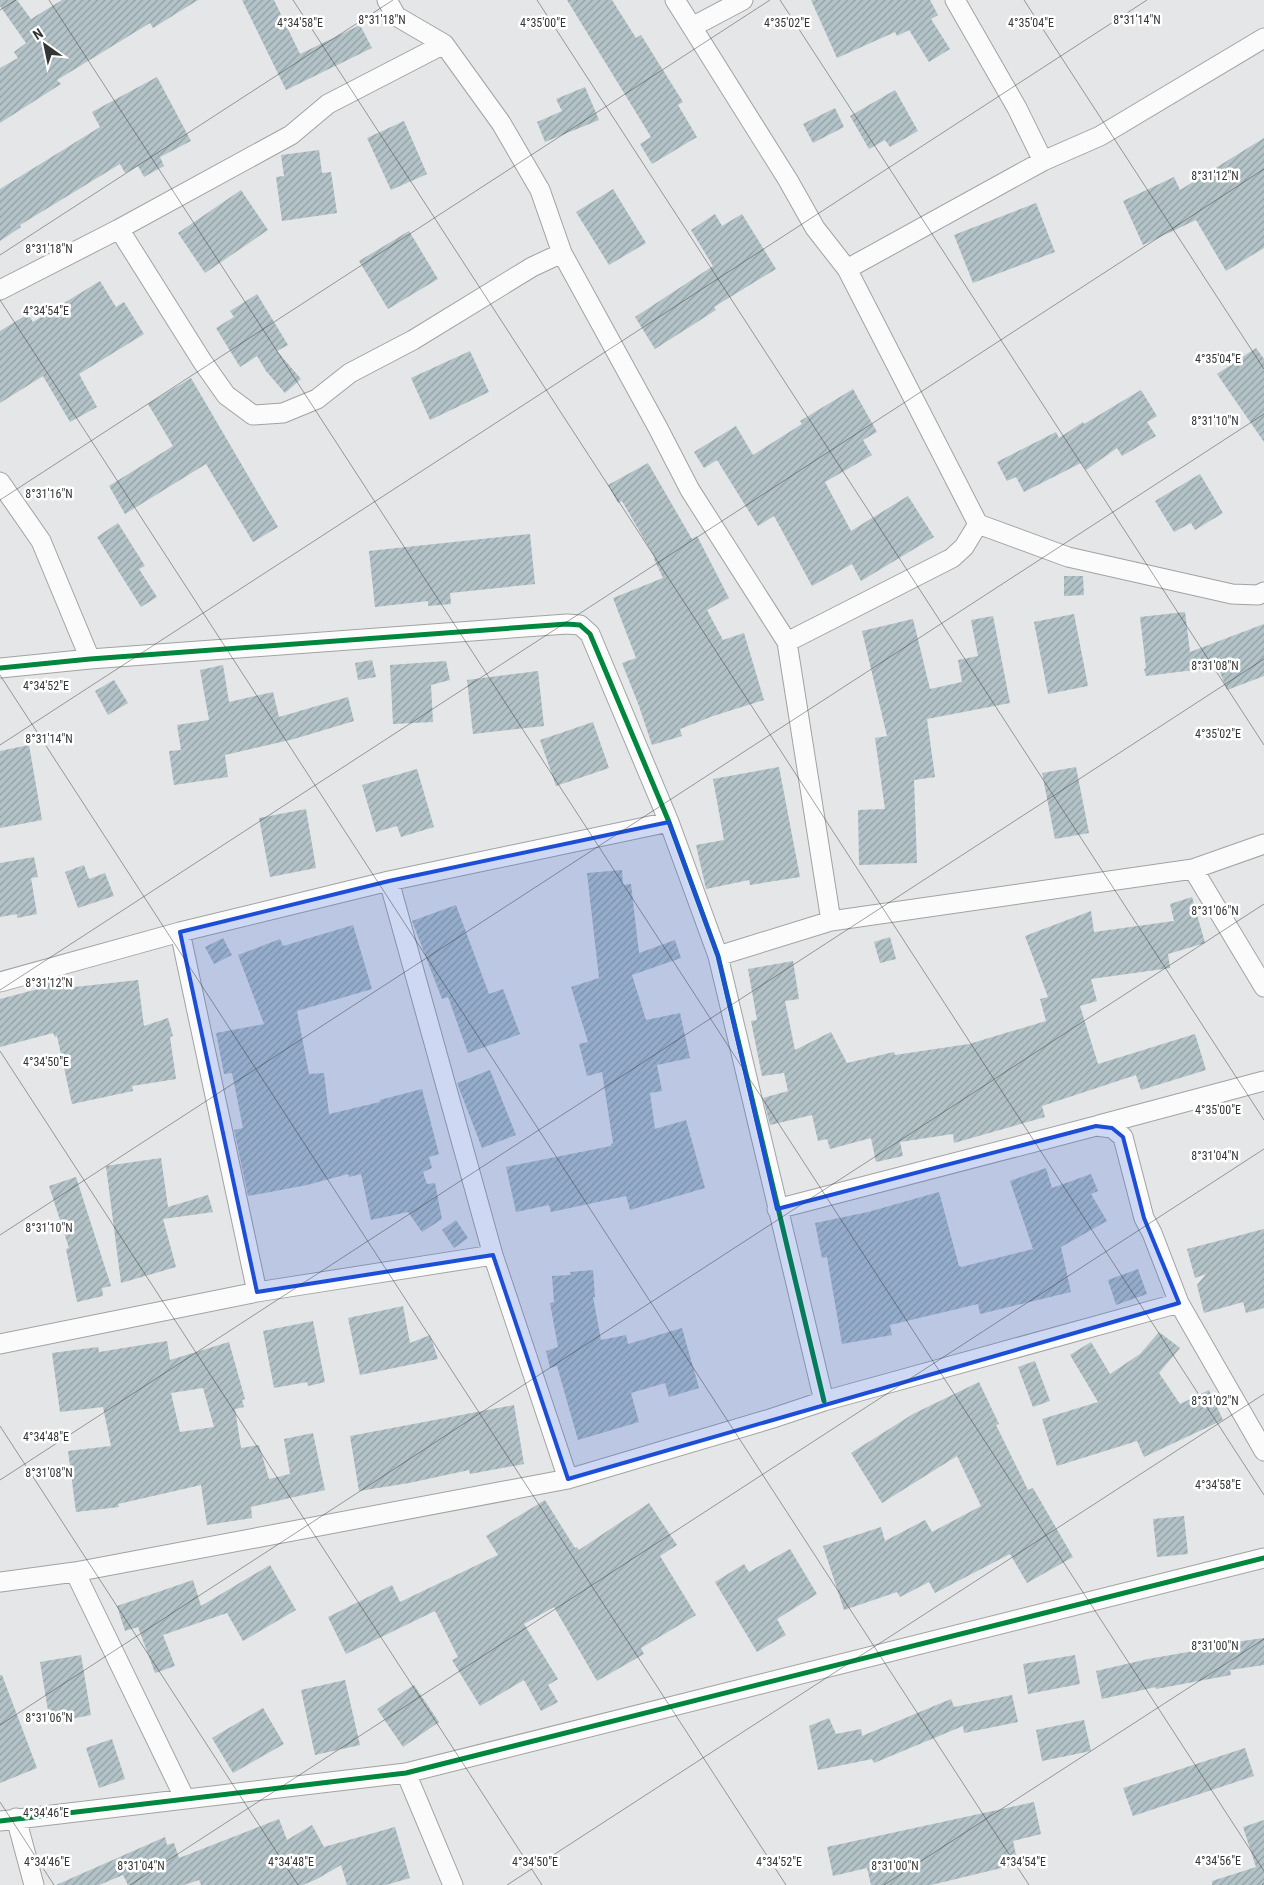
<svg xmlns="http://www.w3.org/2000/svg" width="1264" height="1885" viewBox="0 0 1264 1885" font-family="'Roboto Condensed',sans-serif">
	<defs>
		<pattern id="building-hatch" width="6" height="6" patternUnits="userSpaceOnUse" patternTransform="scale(1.25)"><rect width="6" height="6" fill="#b3c3c8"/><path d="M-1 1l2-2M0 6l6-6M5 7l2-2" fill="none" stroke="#929fa3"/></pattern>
	</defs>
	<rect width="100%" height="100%" fill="#e4e6e7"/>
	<path fill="url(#building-hatch)" fill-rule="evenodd" d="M 0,0 L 17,0 L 31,19 L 62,0 L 198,0 L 153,28 L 150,23 L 57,80 L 61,84 L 0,123 L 0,68 L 18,58 L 14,52 L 26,43 L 0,6 Z
		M 242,0 L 274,0 L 300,54 L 360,25 L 372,48 L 286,90 Z
		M 567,0 L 612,0 L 636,38 L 641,35 L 683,102 L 678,105 L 697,137 L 652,164 L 640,144 L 651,137 Z
		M 811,0 L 930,0 L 938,15 L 931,19 L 950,49 L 929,62 L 909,30 L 897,36 L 895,32 L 837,58 Z
		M 157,77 L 191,141 L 160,157 L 164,166 L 144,177 L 138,166 L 125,173 L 120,164 L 20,225 L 21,227 L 0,241 L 0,189 L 100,127 L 92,112 Z
		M 585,87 L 599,120 L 545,142 L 537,122 L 562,111 L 556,99 Z
		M 895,90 L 918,131 L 890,147 L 885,140 L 869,149 L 850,116 Z
		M 835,108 L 844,127 L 813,143 L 803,124 Z
		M 404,121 L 427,174 L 391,190 L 367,138 Z
		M 1264,138 L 1264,248 L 1226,271 L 1196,220 L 1143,245 L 1123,201 L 1174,177 L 1180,190 Z
		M 319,150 L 322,173 L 331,172 L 337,213 L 282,221 L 276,177 L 284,176 L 281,155 Z
		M 613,189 L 646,243 L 609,265 L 576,212 Z
		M 241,190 L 268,230 L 205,273 L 178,233 Z
		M 1036,203 L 1055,252 L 973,283 L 954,235 Z
		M 715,214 L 722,226 L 742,214 L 776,269 L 714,307 L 716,310 L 655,349 L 635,317 L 713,266 L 691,230 Z
		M 409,231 L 438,279 L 388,309 L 359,261 Z
		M 100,281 L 116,307 L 124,302 L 144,334 L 79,374 L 97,407 L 70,422 L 43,376 L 0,403 L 0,331 L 28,314 L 33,322 Z
		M 257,294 L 288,345 L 277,351 L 301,379 L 285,393 L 266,371 L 257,356 L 240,367 L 216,328 L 234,317 L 230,311 Z
		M 1256,348 L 1264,359 L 1264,442 L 1217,374 Z
		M 470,351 L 489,392 L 430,420 L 411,378 Z
		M 191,378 L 278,527 L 253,542 L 206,464 L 125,514 L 109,486 L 173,446 L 148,404 Z
		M 853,389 L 877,432 L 863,440 L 872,455 L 825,482 L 851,531 L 908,496 L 934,537 L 861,581 L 852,564 L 812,586 L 774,516 L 758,526 L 717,460 L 704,468 L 694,452 L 736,426 L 753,455 L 802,424 L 800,421 Z
		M 1141,390 L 1157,416 L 1147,422 L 1156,436 L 1122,456 L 1117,448 L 1086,470 L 1081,463 L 1024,492 L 1016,477 L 1007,481 L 997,462 L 1056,432 L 1059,438 L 1083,422 L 1084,424 Z
		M 648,463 L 692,539 L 697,536 L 729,598 L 707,610 L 723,640 L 744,633 L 764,700 L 713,716 L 680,729 L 682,736 L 652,745 L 639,706 L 622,663 L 636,658 L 613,598 L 663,578 L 654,559 L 655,558 L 622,501 L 618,503 L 608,485 Z
		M 1200,474 L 1223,513 L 1195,530 L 1191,523 L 1174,532 L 1155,501 Z
		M 118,523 L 145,566 L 139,569 L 157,597 L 141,607 L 97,537 Z
		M 530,534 L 535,584 L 450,593 L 451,604 L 428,606 L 428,601 L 375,607 L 369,551 Z
		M 1064,576 L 1083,576 L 1084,595 L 1064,596 Z
		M 1185,612 L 1190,652 L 1264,624 L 1264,676 L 1227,690 L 1218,667 L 1146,676 L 1144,669 L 1146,668 L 1140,617 Z
		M 1074,614 L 1088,686 L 1048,694 L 1034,622 Z
		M 993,616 L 1010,703 L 927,719 L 935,777 L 914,780 L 917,863 L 859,865 L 858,810 L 885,809 L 875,738 L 887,736 L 862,631 L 913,619 L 930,689 L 962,682 L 958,660 L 978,656 L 971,620 Z
		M 372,660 L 376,677 L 358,680 L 355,663 Z
		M 446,661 L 450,680 L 431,685 L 433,722 L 393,724 L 390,665 Z
		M 223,665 L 229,702 L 273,692 L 279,717 L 348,697 L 354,721 L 294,739 L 225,755 L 228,777 L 174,785 L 169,751 L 181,750 L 177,725 L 209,720 L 200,670 Z
		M 538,671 L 544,726 L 473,734 L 467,680 Z
		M 114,680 L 128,703 L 108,715 L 95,691 Z
		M 593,722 L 609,768 L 556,786 L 540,740 Z
		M 29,745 L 42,820 L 0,828 L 0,751 Z
		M 779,767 L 800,877 L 750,885 L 749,880 L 706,889 L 696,845 L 724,840 L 713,779 Z
		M 1076,767 L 1089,833 L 1055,839 L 1042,773 Z
		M 417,769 L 434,827 L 401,837 L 397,826 L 376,832 L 362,785 Z
		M 306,809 L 316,868 L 270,877 L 259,818 Z
		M 34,857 L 38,877 L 31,878 L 37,914 L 17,918 L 17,914 L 0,917 L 0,863 Z
		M 84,865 L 89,879 L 105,873 L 114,896 L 78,908 L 65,872 Z
		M 622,870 L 623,885 L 631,884 L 639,953 L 675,940 L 681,958 L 632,975 L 646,1020 L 680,1013 L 690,1058 L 657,1065 L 662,1091 L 650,1093 L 655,1129 L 686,1120 L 705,1188 L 630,1210 L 626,1196 L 551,1212 L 549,1205 L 516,1212 L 506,1167 L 611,1146 L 611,1144 L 613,1143 L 602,1072 L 587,1076 L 579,1044 L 588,1042 L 571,987 L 599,978 L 587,873 Z
		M 1192,897 L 1205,943 L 1168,954 L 1170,968 L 1091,979 L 1097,1001 L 1080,1006 L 1098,1064 L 1195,1034 L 1206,1070 L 1141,1090 L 1136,1075 L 1042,1106 L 1045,1117 L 954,1143 L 953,1134 L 900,1142 L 903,1156 L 876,1162 L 871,1138 L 830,1149 L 827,1139 L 818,1141 L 812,1115 L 770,1125 L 763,1098 L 788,1091 L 784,1073 L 762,1076 L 751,1021 L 757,1020 L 748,969 L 793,961 L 799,999 L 785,1001 L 795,1050 L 831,1032 L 847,1063 L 894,1052 L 895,1055 L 969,1044 L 1046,1021 L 1040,999 L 1048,997 L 1025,936 L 1091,911 L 1094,932 L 1174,921 L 1170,904 Z
		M 456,905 L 489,994 L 503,989 L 520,1034 L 468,1053 L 448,997 L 442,999 L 412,921 Z
		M 353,925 L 372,989 L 297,1011 L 309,1074 L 324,1073 L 329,1114 L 380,1102 L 380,1100 L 422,1089 L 439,1154 L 429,1157 L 432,1168 L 423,1172 L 427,1184 L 435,1183 L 442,1219 L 422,1232 L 408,1212 L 371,1220 L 361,1174 L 349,1177 L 348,1174 L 307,1185 L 248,1196 L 234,1130 L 243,1128 L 232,1073 L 224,1074 L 216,1033 L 264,1024 L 238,955 L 280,939 L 283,946 Z
		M 890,937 L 896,959 L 880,963 L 874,942 Z
		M 223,938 L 232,955 L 214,964 L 205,947 Z
		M 62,977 L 66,988 L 138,980 L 144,1026 L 168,1018 L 173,1036 L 170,1037 L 176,1079 L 132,1086 L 133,1091 L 72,1104 L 57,1036 L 55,1037 L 53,1033 L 0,1047 L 0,999 L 38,989 L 37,986 Z
		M 490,1070 L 516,1135 L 482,1148 L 457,1083 Z
		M 161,1158 L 168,1207 L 208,1195 L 213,1212 L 163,1219 L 176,1267 L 121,1283 L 106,1166 Z
		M 1046,1168 L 1052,1188 L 1091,1174 L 1098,1191 L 1091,1194 L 1107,1221 L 1061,1247 L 1071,1292 L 980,1314 L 978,1304 L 890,1325 L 892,1335 L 842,1344 L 827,1257 L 822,1258 L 815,1223 L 868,1212 L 939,1192 L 959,1266 L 961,1267 L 1033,1249 L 1010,1181 Z
		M 76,1177 L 111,1286 L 102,1288 L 103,1296 L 77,1302 L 66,1249 L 69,1248 L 49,1186 Z
		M 456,1220 L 468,1238 L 454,1248 L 442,1230 Z
		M 1264,1229 L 1264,1308 L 1246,1313 L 1243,1302 L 1204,1313 L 1197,1285 L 1206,1274 L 1195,1278 L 1187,1249 Z
		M 1138,1269 L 1147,1294 L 1116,1305 L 1108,1280 Z
		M 593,1270 L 595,1297 L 593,1297 L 601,1340 L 626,1335 L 628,1344 L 682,1328 L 699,1388 L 669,1397 L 665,1383 L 631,1393 L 639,1422 L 578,1440 L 557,1366 L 550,1368 L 546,1351 L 558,1347 L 550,1303 L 554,1302 L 552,1276 L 571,1275 L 570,1272 Z
		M 403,1306 L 410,1343 L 430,1335 L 438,1359 L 360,1375 L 348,1318 Z
		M 313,1321 L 325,1382 L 308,1386 L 307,1382 L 274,1388 L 263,1331 Z
		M 1159,1332 L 1180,1348 L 1159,1373 L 1180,1404 L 1209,1390 L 1223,1420 L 1144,1457 L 1137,1441 L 1057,1466 L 1042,1419 L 1098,1402 L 1070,1355 L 1091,1342 L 1110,1374 L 1140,1354 Z
		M 167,1341 L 170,1360 L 229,1342 L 245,1399 L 242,1400 L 244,1407 L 235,1409 L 241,1448 L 259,1445 L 269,1479 L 290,1474 L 284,1439 L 313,1433 L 325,1490 L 251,1507 L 252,1518 L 207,1525 L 201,1485 L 118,1504 L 119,1507 L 76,1512 L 68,1451 L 111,1446 L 103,1407 L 60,1412 L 52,1353 L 98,1347 L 99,1352 ZM 203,1388 L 214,1427 L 180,1432 L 171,1393 Z
		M 1035,1361 L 1050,1401 L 1033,1407 L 1018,1367 Z
		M 979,1382 L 999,1424 L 996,1425 L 1028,1490 L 1033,1488 L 1073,1557 L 1027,1583 L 1010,1554 L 935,1593 L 929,1582 L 900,1597 L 897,1592 L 844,1610 L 823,1546 L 881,1527 L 885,1541 L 925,1520 L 932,1532 L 981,1506 L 957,1456 L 882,1503 L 851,1453 L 913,1414 Z
		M 514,1405 L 524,1464 L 470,1474 L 469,1470 L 409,1483 L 359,1491 L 350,1436 Z
		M 545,1500 L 575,1548 L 577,1547 L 579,1550 L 649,1503 L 677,1545 L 660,1556 L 696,1615 L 641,1648 L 644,1654 L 597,1681 L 554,1607 L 524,1624 L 558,1679 L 548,1685 L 558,1702 L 541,1711 L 524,1680 L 480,1706 L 452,1660 L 458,1657 L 435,1611 L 346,1654 L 328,1617 L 392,1585 L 400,1602 L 498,1555 L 486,1536 Z
		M 1184,1516 L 1188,1554 L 1157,1557 L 1153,1519 Z
		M 790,1549 L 817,1594 L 777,1619 L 786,1635 L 757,1652 L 715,1582 L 744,1564 L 749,1572 Z
		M 270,1565 L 296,1610 L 243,1641 L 227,1613 L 163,1635 L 175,1666 L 155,1673 L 138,1627 L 125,1631 L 117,1606 L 193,1580 L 201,1606 Z
		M 1264,1638 L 1264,1665 L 1230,1670 L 1231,1675 L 1156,1689 L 1156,1687 L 1102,1699 L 1096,1671 L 1148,1659 L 1228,1645 L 1228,1643 Z
		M 81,1655 L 91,1715 L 50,1723 L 40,1662 Z
		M 1075,1655 L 1080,1684 L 1028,1694 L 1023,1664 Z
		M 0,1675 L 2,1675 L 37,1768 L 0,1783 Z
		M 345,1680 L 360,1745 L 315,1755 L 301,1690 Z
		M 414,1685 L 439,1722 L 403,1747 L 377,1709 Z
		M 1012,1695 L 1018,1722 L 964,1733 L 963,1726 L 874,1763 L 872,1759 L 818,1770 L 809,1726 L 829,1718 L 836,1734 L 861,1729 L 862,1736 L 951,1699 L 954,1707 Z
		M 263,1708 L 284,1744 L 233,1773 L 212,1738 Z
		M 1084,1720 L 1091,1751 L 1042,1761 L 1036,1730 Z
		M 112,1739 L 125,1779 L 99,1788 L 86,1748 Z
		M 1245,1748 L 1254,1776 L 1133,1816 L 1123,1788 Z
		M 1034,1802 L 1041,1834 L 1013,1841 L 1018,1864 L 931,1885 L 871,1885 L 867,1868 L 833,1876 L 827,1847 Z
		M 279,1819 L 287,1840 L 312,1825 L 324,1847 L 395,1827 L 410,1878 L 386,1885 L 347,1885 L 341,1865 L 317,1879 L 303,1885 L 201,1885 L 199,1880 L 184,1885 L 128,1885 L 123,1875 L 99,1885 L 56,1885 L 165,1837 L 167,1845 L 174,1843 L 179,1858 Z
		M 1264,1820 L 1264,1885 L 1212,1885 L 1212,1881 L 1256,1867 L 1243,1827 Z"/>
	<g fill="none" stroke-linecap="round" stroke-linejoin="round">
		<defs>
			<path id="minor" d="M 387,0 L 396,16 L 444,44 L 501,123 L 540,190 L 562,253 L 658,428 L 690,490 L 787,642 L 831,921
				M 675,0 L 788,180 L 815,228 L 847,269 L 978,524 L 1068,557 L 1232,594 L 1258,595 L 1264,592
				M 955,0 L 1017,108 L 1043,161
				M 692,27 L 743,0
				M 119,229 L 202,361 L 226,395 L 253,415 L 283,413 L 317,399 L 350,373 L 413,340 L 532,267 L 562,253
				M 847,269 L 1043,161 L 1100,136 L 1264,38
				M 0,290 L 119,229 L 291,135 L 328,104 L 444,44
				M 0,482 L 41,541 L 90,659
				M 787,642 L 952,558 L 964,547 L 978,524
				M 0,668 L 90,659 L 567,624 L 580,625 L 590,634 L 669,822 L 718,956 L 824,1401
				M 1193,869 L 1264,987
				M 389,881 L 493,1255 L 568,1479
				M 180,932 L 257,1292
				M 718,956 L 831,921 L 1193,869 L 1264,844
				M 0,982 L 180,932 L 389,881 L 669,822
				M 1099,1125 L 1264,1081
				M 777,1209 L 1096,1126 L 1112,1128 L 1123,1137 L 1144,1218 L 1152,1233 L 1179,1303 L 1264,1451
				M 0,1344 L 257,1292 L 493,1255
				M 75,1572 L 185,1799
				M 0,1582 L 75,1572 L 568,1479 L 770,1419 L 824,1401 L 1179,1303
				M 406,1773 L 453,1885
				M 16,1818 L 34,1885
				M 0,1821 L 406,1773 L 1264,1558"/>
		</defs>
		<use href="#minor" stroke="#a1a3a3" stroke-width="21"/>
		<use href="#minor" stroke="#fbfbfb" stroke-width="19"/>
		<defs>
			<path id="cycleway" d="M 0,668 L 90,659 L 567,624 L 580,625 L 590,634 L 669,822 L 718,956 L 824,1401
				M 0,1821 L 406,1773 L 1264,1558"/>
		</defs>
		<use href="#cycleway" stroke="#fff" stroke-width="8"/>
		<use href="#cycleway" stroke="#00873e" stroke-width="5"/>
	</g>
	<path fill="#1d4ed8" fill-opacity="0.2" stroke="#1d4ed8" stroke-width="4" stroke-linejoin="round" d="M 669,822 L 718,956 L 777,1209 L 1096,1126 L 1112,1128 L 1123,1137 L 1144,1218 L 1179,1303 L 568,1479 L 493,1255 L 257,1292 L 180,932 L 389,881 Z"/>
	<path fill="none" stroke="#343536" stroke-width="1" stroke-opacity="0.45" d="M 49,0 L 1264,1871M 293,0 L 1264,1495M 537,0 L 1264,1120M 780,0 L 1264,745M 1024,0 L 1264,369M 0,10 L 16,0M 0,255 L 393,0M 0,300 L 1029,1885M 0,500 L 770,0M 0,675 L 786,1885M 0,745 L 1147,0M 0,990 L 1264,169M 0,1051 L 542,1885M 0,1235 L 1264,414M 0,1426 L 298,1885M 0,1480 L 1264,659M 0,1725 L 1264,904M 0,1802 L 54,1885M 130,1885 L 1264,1149M 507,1885 L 1264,1394M 884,1885 L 1264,1639M 1262,1885 L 1264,1883"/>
	<g font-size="12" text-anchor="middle" fill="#343536" stroke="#fff" stroke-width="5" stroke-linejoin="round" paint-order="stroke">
		<text x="382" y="24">8°31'18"N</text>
		<text x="1137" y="24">8°31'14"N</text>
		<text x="300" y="27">4°34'58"E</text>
		<text x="543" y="27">4°35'00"E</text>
		<text x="787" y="27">4°35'02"E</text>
		<text x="1031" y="27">4°35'04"E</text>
		<text x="1215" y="180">8°31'12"N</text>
		<text x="49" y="253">8°31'18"N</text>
		<text x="46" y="315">4°34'54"E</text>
		<text x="1218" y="363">4°35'04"E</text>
		<text x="1215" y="425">8°31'10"N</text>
		<text x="49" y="498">8°31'16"N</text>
		<text x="1215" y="670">8°31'08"N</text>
		<text x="46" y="690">4°34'52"E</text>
		<text x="1218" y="738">4°35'02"E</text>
		<text x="49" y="743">8°31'14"N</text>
		<text x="1215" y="915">8°31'06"N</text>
		<text x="49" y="987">8°31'12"N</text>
		<text x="46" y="1066">4°34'50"E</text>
		<text x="1218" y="1114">4°35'00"E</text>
		<text x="1215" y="1160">8°31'04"N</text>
		<text x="49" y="1232">8°31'10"N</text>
		<text x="1215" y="1405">8°31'02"N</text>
		<text x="46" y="1441">4°34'48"E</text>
		<text x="49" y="1477">8°31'08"N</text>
		<text x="1218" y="1489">4°34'58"E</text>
		<text x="1215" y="1650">8°31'00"N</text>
		<text x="49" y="1722">8°31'06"N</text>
		<text x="46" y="1817">4°34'46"E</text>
		<text x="1218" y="1865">4°34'56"E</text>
		<text x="47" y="1866">4°34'46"E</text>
		<text x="291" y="1866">4°34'48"E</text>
		<text x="535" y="1866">4°34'50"E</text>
		<text x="779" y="1866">4°34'52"E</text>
		<text x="1023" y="1866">4°34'54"E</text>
		<text x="141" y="1870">8°31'04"N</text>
		<text x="895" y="1870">8°31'00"N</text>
	</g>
	<g transform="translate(45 45) rotate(327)" stroke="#ffffff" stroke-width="4" paint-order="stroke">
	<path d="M0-4L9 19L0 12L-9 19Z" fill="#343536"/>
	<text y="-8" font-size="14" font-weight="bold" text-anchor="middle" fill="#343536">N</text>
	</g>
</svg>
